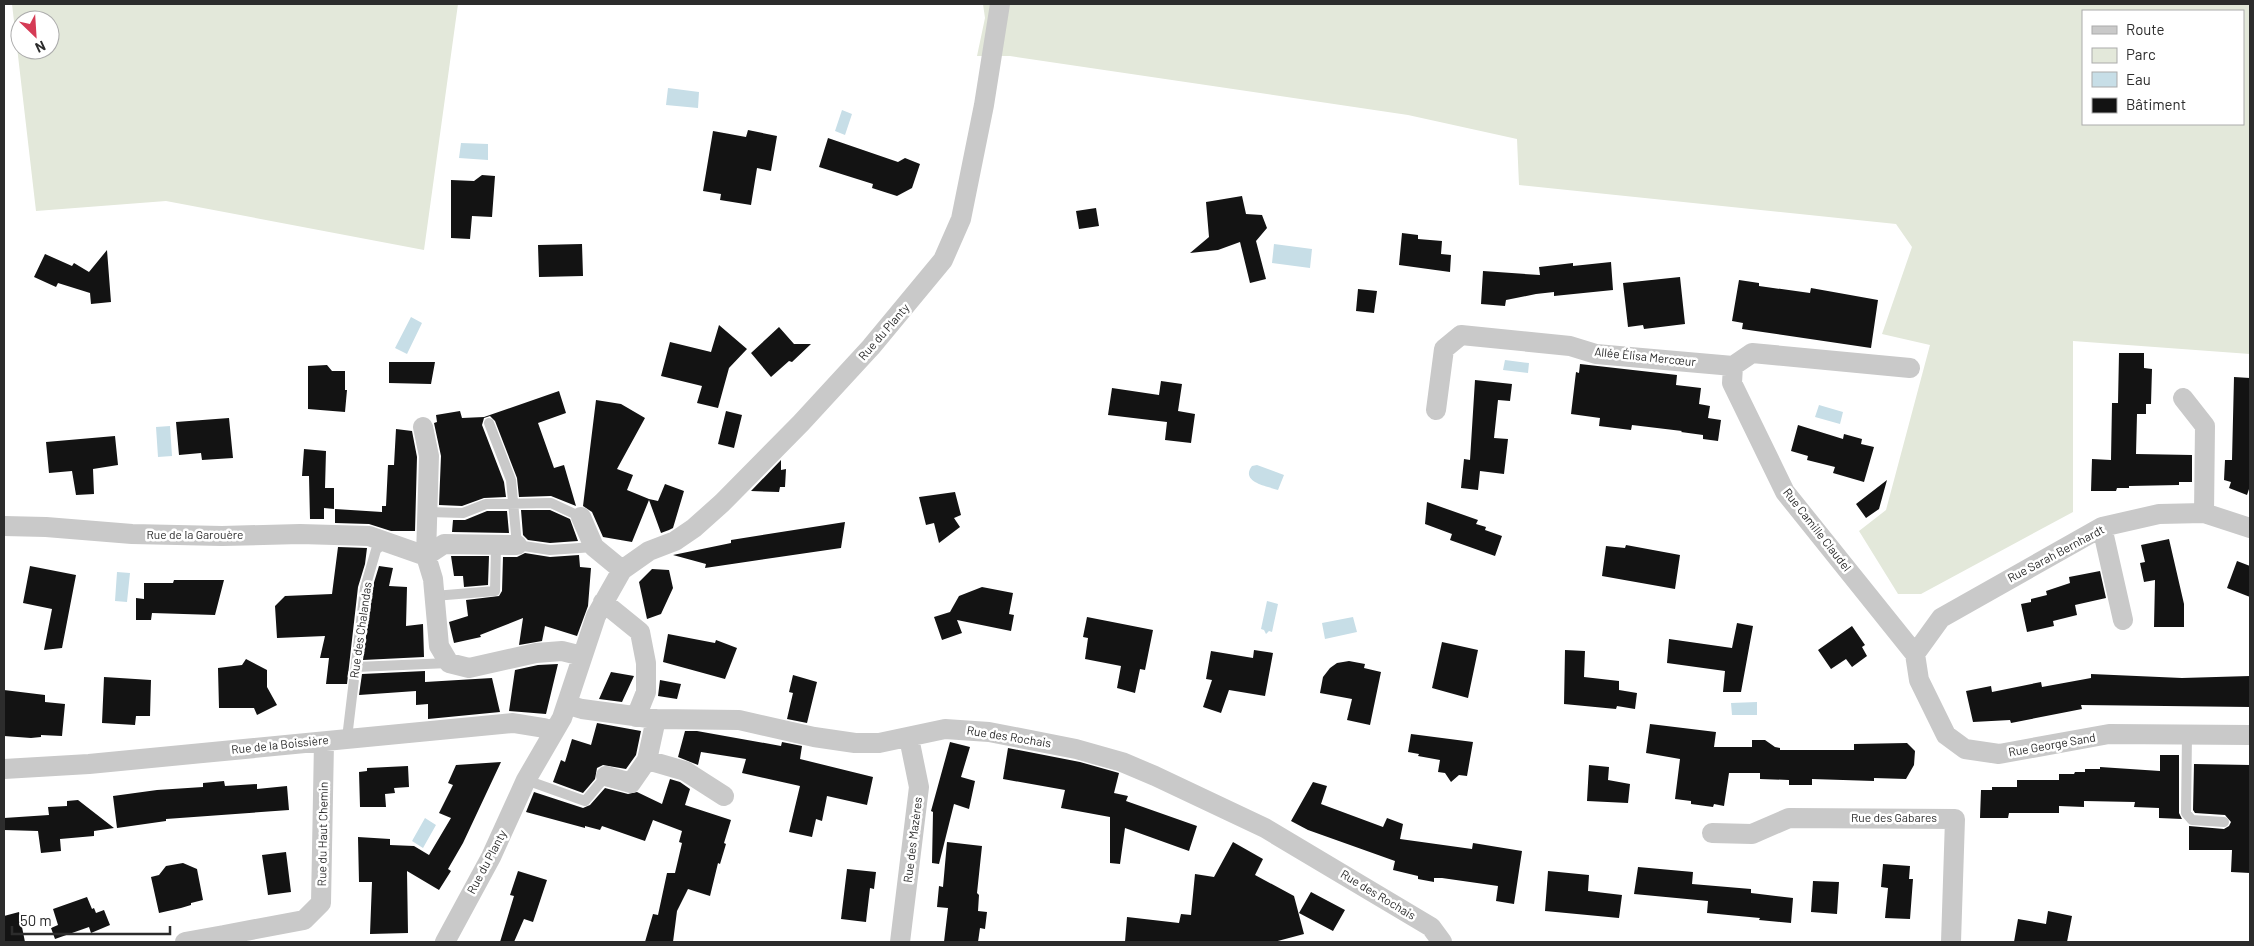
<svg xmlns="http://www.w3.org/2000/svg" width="2254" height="946" viewBox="0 0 2254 946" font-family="Barlow,sans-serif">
	<rect width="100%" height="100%" fill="#fff"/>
	<path fill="#e3e8da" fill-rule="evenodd" d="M 12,4 L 458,4 L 424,250 L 166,201 L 36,211 ZM 20,20 L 50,20 L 50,50 L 20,50 Z
		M 983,4 L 2250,4 L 2250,354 L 2073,341 L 2073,512 L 1921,594 L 1898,594 L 1859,531 L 1886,510 L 1930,345 L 1882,334 L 1912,247 L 1896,224 L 1519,185 L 1517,139 L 1408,115 L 1010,56 L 977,56 L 985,18 ZM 2083,11 L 2243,11 L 2243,124 L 2083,124 Z"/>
	<path fill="#c7dee7" d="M 668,88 L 699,92 L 698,108 L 666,105 Z
		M 842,110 L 852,114 L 845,135 L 835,131 Z
		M 461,143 L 488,144 L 488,160 L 459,158 Z
		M 1274,244 L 1312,249 L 1310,268 L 1272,263 Z
		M 411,317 L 422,323 L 407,354 L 395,348 Z
		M 1505,360 L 1529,363 L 1528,373 L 1503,370 Z
		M 1819,405 L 1843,412 L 1840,424 L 1815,417 Z
		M 170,426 L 172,456 L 158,457 L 156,427 Z
		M 1257,465 L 1284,475 L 1278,490 C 1266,486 1240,482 1252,466 Z
		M 117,572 L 130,573 L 127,602 L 115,601 Z
		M 1267,601 L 1278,604 L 1272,632 L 1269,631 L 1266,634 L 1264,630 L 1261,629 Z
		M 1353,617 L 1357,632 L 1325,639 L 1322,623 Z
		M 1757,702 L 1757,715 L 1732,715 L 1731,703 Z
		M 425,818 L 436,825 L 423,848 L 412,841 Z"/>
	<path fill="#131313" d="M 748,130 L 777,136 L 771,171 L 757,168 L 751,205 L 720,200 L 721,194 L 703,191 L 713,131 L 746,137 Z
		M 828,138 L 898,162 L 905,158 L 920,164 L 912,188 L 897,196 L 872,188 L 873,184 L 819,167 Z
		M 482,175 L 495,176 L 492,217 L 472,216 L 470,239 L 451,238 L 451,180 L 474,181 Z
		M 1242,196 L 1246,214 L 1262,215 L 1267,228 L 1256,241 L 1266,279 L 1250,283 L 1240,242 L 1218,250 L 1190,253 L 1209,237 L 1206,202 Z
		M 1096,208 L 1099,226 L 1079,229 L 1076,211 Z
		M 1402,233 L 1418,235 L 1418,239 L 1442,241 L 1441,254 L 1451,255 L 1450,272 L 1399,265 Z
		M 582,244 L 583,276 L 539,277 L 538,245 Z
		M 107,250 L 111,302 L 91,304 L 90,293 L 58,283 L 56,287 L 34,277 L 45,254 L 72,266 L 74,263 L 89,272 Z
		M 1611,262 L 1613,290 L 1554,296 L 1554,292 L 1536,294 L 1506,300 L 1505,306 L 1481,304 L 1483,271 L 1540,275 L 1539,267 L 1573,263 L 1573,266 Z
		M 1680,277 L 1685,324 L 1644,329 L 1643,325 L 1628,327 L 1623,283 Z
		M 1739,280 L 1759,283 L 1759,286 L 1810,293 L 1811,288 L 1878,300 L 1871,348 L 1742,329 L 1743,323 L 1732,321 Z
		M 1358,289 L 1377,291 L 1374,313 L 1356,311 Z
		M 719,325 L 747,349 L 729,368 L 718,408 L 697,403 L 702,386 L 661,376 L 670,342 L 711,352 Z
		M 779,327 L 794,344 L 811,344 L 792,362 L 789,361 L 771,377 L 751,353 Z
		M 2119,353 L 2144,353 L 2144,368 L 2152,369 L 2151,404 L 2146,404 L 2146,414 L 2137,414 L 2136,454 L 2192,455 L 2192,482 L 2179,482 L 2179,485 L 2129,486 L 2129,488 L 2117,488 L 2116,491 L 2091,491 L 2092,459 L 2111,460 L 2112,403 L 2118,403 Z
		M 389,362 L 435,362 L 431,384 L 389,383 Z
		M 1580,364 L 1677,375 L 1676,385 L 1701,388 L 1699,404 L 1710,406 L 1708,418 L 1721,420 L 1718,441 L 1703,439 L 1703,435 L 1681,432 L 1682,431 L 1632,425 L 1631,430 L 1599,426 L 1600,418 L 1571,414 L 1576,372 L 1579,373 Z
		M 327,365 L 332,371 L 345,371 L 345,390 L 347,390 L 345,412 L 308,409 L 308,366 Z
		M 2234,377 L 2250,378 L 2250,486 L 2247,495 L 2229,488 L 2231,482 L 2224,480 L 2225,460 L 2232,460 Z
		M 1475,380 L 1512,384 L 1510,401 L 1498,400 L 1494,438 L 1508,439 L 1504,474 L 1480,471 L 1478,490 L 1461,488 L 1464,459 L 1470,460 Z
		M 1161,381 L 1182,384 L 1178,411 L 1195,414 L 1191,443 L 1165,440 L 1167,422 L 1108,415 L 1112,388 L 1159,395 Z
		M 559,391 L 566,413 L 538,423 L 554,468 L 564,465 L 576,506 L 551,496 L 519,497 L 517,478 L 495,421 L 490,416 L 484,418 L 482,425 L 504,482 L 506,497 L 484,498 L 462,506 L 439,505 L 441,456 L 434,423 L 437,422 L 436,415 L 460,411 L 462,418 L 484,417 Z
		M 596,400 L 621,404 L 645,418 L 617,469 L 633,475 L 627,490 L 649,499 L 658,501 L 665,484 L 684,491 L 673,528 L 669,530 L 661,533 L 649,500 L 632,542 L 603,537 L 592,512 L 583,506 Z
		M 726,411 L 742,415 L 734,448 L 718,444 Z
		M 229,418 L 233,458 L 202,460 L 201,453 L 179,455 L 176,422 Z
		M 1798,425 L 1843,439 L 1844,434 L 1862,439 L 1861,444 L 1874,447 L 1864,482 L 1833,473 L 1835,467 L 1807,460 L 1808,456 L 1791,451 Z
		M 396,429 L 412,431 L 417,457 L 415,531 L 391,531 L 369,524 L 335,523 L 335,509 L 382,512 L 382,506 L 386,506 L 388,465 L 394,465 Z
		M 115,436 L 118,465 L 93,469 L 94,494 L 76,495 L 72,471 L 49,473 L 46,442 Z
		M 304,449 L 326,451 L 325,488 L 334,488 L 334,509 L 324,508 L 324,519 L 310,519 L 309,476 L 302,476 Z
		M 781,460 L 781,470 L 786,469 L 785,487 L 780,487 L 779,492 L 751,491 Z
		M 1887,480 L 1879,509 L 1866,518 L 1856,504 Z
		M 955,492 L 961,515 L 954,518 L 960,527 L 939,543 L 934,523 L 926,525 L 919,497 Z
		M 1427,502 L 1478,520 L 1476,524 L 1486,527 L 1485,530 L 1502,536 L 1495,556 L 1450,540 L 1452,534 L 1425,524 Z
		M 521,510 L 550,510 L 570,519 L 578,541 L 550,543 L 528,540 L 523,535 Z
		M 487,511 L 507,511 L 509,533 L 452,532 L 453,520 L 465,520 Z
		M 845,522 L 841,548 L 705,568 L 706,564 L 673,555 L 731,543 L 731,540 Z
		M 2169,539 L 2184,604 L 2184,627 L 2154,627 L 2155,580 L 2144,582 L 2140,563 L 2145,562 L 2141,545 Z
		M 1626,545 L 1680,555 L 1675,589 L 1602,576 L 1606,546 L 1625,548 Z
		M 338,547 L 367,548 L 365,564 L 358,587 L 347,684 L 326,684 L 329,658 L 320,658 L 325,636 L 277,638 L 275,606 L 285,596 L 332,594 Z
		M 525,553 L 550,557 L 579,555 L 580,567 L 591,568 L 588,606 L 577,636 L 545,626 L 542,641 L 519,645 L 523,618 L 480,635 L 481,637 L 454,643 L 449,622 L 468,616 L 466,600 L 499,596 L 502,591 L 503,557 L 517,557 Z
		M 451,556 L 489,556 L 488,585 L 464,587 L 463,576 L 454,576 Z
		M 2237,561 L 2250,566 L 2250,597 L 2227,588 Z
		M 30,566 L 76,575 L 62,648 L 44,650 L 52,609 L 23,603 Z
		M 379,566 L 393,568 L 389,586 L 407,587 L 406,626 L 423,624 L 424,657 L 363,660 L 372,589 Z
		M 652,569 L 669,570 L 673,588 L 661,614 L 647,619 L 639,582 Z
		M 2100,571 L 2106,598 L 2075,605 L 2077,615 L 2053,621 L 2054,626 L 2027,632 L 2021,604 L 2031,602 L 2031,599 L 2047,595 L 2046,591 L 2070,583 L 2069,577 Z
		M 174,580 L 224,580 L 215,615 L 152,613 L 151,620 L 136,620 L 136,598 L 144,599 L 144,583 L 173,583 Z
		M 982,587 L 1013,593 L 1009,614 L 1014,615 L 1011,631 L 957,620 L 962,633 L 942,640 L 934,617 L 950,612 L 959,596 Z
		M 1087,617 L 1153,630 L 1145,670 L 1140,669 L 1135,693 L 1117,688 L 1121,666 L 1085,659 L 1088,638 L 1083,637 Z
		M 1737,623 L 1753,626 L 1741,692 L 1723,692 L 1725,671 L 1667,663 L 1669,639 L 1732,648 Z
		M 1852,626 L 1865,645 L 1862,647 L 1867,656 L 1852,667 L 1846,659 L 1831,669 L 1818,650 Z
		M 668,634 L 715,643 L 716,640 L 737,648 L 725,679 L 663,662 Z
		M 1442,642 L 1478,650 L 1468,698 L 1432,688 Z
		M 1254,650 L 1273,653 L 1265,696 L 1229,690 L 1221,713 L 1203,707 L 1212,680 L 1206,679 L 1211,651 L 1253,658 Z
		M 1565,650 L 1585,651 L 1584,677 L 1619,681 L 1619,690 L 1637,693 L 1635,709 L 1617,706 L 1616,709 L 1564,704 Z
		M 246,659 L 267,670 L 267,687 L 277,705 L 257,715 L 254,708 L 219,708 L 218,668 L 242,665 Z
		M 1349,661 L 1365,664 L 1364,668 L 1381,672 L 1370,725 L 1347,720 L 1352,699 L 1320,693 L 1323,677 L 1330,668 L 1337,663 Z
		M 558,664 L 546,714 L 509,711 L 515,670 L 538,665 Z
		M 425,671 L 425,682 L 492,678 L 500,712 L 428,719 L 428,704 L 416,705 L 416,691 L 359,695 L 362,674 Z
		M 611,672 L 634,676 L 622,702 L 599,699 Z
		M 2091,674 L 2182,678 L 2250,676 L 2250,707 L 2081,705 L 2082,709 L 2011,723 L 2010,720 L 1973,722 L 1966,691 L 1991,686 L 1992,692 L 2041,682 L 2042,687 L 2091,678 Z
		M 793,675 L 817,682 L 807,723 L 787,719 L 793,693 L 789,692 Z
		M 104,677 L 151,680 L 150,716 L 136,716 L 135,725 L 102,723 Z
		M 660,680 L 681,684 L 677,699 L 658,696 Z
		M 4,690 L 45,695 L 45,702 L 65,704 L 62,736 L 41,735 L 41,737 L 31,738 L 4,736 Z
		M 597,723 L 641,731 L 636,755 L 626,769 L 603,765 L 597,768 L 595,779 L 583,793 L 553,782 L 561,760 L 565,762 L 572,739 L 591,745 Z
		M 1650,724 L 1716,732 L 1714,747 L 1752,747 L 1752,740 L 1765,740 L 1775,747 L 1780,748 L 1780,750 L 1854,750 L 1854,744 L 1907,743 L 1915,751 L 1914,765 L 1906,779 L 1874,778 L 1874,781 L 1812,779 L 1812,785 L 1789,785 L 1789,780 L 1760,779 L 1760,773 L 1729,773 L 1724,806 L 1714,804 L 1713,807 L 1691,804 L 1691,801 L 1675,799 L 1680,759 L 1646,753 Z
		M 685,731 L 697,731 L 781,746 L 782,742 L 802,746 L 800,759 L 873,777 L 867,805 L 827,796 L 822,821 L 816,819 L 812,837 L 789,832 L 800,786 L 742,773 L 746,759 L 701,752 L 698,765 L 678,757 Z
		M 1411,734 L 1473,742 L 1467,776 L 1459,775 L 1451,782 L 1445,773 L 1438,772 L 1440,760 L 1418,756 L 1419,754 L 1408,752 Z
		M 950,742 L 970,747 L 961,777 L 975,781 L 969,809 L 954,804 L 939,864 L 932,863 L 933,812 L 931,811 Z
		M 1008,748 L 1080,762 L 1119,773 L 1114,793 L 1128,796 L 1126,801 L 1197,826 L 1189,851 L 1125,828 L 1120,864 L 1110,863 L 1110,817 L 1061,808 L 1065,790 L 1003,779 Z
		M 2160,755 L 2179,755 L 2179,813 L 2182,819 L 2159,818 L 2159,808 L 2134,807 L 2135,802 L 2084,801 L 2084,807 L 2059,806 L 2059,813 L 2009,813 L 2008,818 L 1980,818 L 1981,790 L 1992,790 L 1992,787 L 2017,787 L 2017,780 L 2059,780 L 2059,774 L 2074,774 L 2075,772 L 2085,772 L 2085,769 L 2100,769 L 2100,767 L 2160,771 Z
		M 501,762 L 463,843 L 448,869 L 451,871 L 439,890 L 407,871 L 408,933 L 370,934 L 372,882 L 359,882 L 358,837 L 390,839 L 390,845 L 414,846 L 429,855 L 451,818 L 439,813 L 453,785 L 448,783 L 456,765 Z
		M 2194,764 L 2250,765 L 2250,873 L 2231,872 L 2232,850 L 2189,850 L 2189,826 L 2224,829 L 2229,826 L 2231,822 L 2225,815 L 2195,813 L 2193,810 Z
		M 1589,765 L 1609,767 L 1608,780 L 1630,784 L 1628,803 L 1587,801 Z
		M 408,766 L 409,787 L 394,788 L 395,793 L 385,794 L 386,807 L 360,807 L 359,772 L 367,771 L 367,768 Z
		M 670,779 L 680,782 L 690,789 L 685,805 L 731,820 L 724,843 L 726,844 L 720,864 L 718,863 L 710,896 L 688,889 L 677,911 L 673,942 L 645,942 L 653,914 L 658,915 L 667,873 L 675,873 L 682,843 L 679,842 L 682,831 L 653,820 L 645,841 L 602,826 L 600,830 L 585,826 L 585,828 L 526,812 L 534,792 L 583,808 L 590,805 L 605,788 L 628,794 L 637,792 L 662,804 Z
		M 224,781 L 225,786 L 257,784 L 257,789 L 287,786 L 289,810 L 166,819 L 166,821 L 117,828 L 113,796 L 157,790 L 203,787 L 203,783 Z
		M 1313,782 L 1327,786 L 1321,804 L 1383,827 L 1387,818 L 1403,824 L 1400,839 L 1472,849 L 1473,843 L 1522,851 L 1514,904 L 1496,901 L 1498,886 L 1442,878 L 1434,878 L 1434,882 L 1418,879 L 1418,876 L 1393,870 L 1395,861 L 1308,830 L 1291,821 Z
		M 78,800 L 114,828 L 94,831 L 94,836 L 60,839 L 61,851 L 41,853 L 38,831 L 4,830 L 4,818 L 49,815 L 48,807 L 67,806 L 67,801 Z
		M 947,842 L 982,846 L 977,893 L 979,895 L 978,911 L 987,912 L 985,929 L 980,928 L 978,942 L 944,942 L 948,908 L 937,907 L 939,886 L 943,887 Z
		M 1233,842 L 1263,859 L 1255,875 L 1294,896 L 1304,934 L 1274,942 L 1125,942 L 1127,917 L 1179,923 L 1181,914 L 1191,915 L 1195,874 L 1214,877 Z
		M 286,852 L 291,892 L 268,895 L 262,855 Z
		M 183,863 L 197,869 L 203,900 L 191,903 L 191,905 L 181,908 L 159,913 L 151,877 L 159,875 L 166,866 Z
		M 1883,864 L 1910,866 L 1909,879 L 1913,879 L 1910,919 L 1885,918 L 1888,888 L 1881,887 Z
		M 1638,867 L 1693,872 L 1692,884 L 1751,889 L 1751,893 L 1793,898 L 1791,923 L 1759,920 L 1760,918 L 1707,913 L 1708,901 L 1634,894 Z
		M 847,869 L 876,872 L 874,889 L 870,888 L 866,922 L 841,919 Z
		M 518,871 L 547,880 L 533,922 L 524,919 L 514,942 L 500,942 L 514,896 L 510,895 Z
		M 1548,871 L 1589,875 L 1588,891 L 1622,895 L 1619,918 L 1545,911 Z
		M 1813,881 L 1839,882 L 1837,914 L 1811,912 Z
		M 1311,892 L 1345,910 L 1333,931 L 1299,913 Z
		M 87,897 L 92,909 L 94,908 L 96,913 L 104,910 L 110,925 L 91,933 L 89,927 L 55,939 L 51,928 L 58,925 L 53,909 Z
		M 2048,911 L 2072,916 L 2067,942 L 2014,942 L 2018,919 L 2046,924 Z
		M 19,912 L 25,942 L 4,942 L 4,916 Z"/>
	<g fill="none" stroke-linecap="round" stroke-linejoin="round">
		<path stroke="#c9c9c9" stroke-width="10" d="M 489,423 L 511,480 L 517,545 L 550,550 L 594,547
			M 429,512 L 463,513 L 486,504 L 551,503 L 581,517
			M 434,596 L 495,591 L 496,545
			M 356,667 L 449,663
			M 2187,735 L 2186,813 L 2192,820 L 2224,822
			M 347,738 L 365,588 L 376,550 L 385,542
			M 526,780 L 585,801 L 606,776"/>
		<path stroke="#c9c9c9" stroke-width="20" d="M 1733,366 L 1732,383 L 1785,492 L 1915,654
			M 2183,398 L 2205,426 L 2204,513
			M 1436,410 L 1444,349 L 1461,335 L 1570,346 L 1596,354 L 1733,366 L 1752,353 L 1910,368
			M 423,427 L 429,456 L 426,556 L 433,579 L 439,646 L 449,663 L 469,668 L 536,653 L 562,651 L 582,656
			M 581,517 L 594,547 L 622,570
			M 4,526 L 46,527 L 132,534 L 222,536 L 300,534 L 369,536 L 426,556 L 444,544 L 517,545
			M 2102,527 L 2123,620
			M 603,602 L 640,632 L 646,663 L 646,692 L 636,717
			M 1915,654 L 1919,680 L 1946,735 L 1965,749 L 1999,754 L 2109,734 L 2250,735
			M 1915,654 L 1941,618 L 2102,527 L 2159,514 L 2204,513 L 2250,528
			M 568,705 L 582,709 L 656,719 L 739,720 L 814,737 L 855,743 L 879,743 L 945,729 L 989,732 L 1076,749 L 1122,762 L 1155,776 L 1265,828 L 1431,927 L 1442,942
			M 656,719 L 647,760 L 685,771 L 724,796
			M 4,769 L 89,764 L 513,723 L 544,728 L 554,732
			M 606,776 L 631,783 L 647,760
			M 1712,833 L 1752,834 L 1789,818 L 1955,819 L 1951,942
			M 185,942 L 224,935
			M 223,942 L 224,935 L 304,920 L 321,903 L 324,742
			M 445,942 L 491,857 L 526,780 L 562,718 L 596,616 L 622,570 L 649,551 L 675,541 L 694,528 L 722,503 L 801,423 L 871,347 L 943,260 L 961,219 L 984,105 L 1000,4
			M 900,942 L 919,787 L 909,738"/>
	</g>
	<g text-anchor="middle" stroke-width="5" stroke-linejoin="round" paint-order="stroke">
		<g font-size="12" fill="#2c2c2c" stroke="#fff">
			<text transform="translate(884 332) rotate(-49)" y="4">Rue du Planty</text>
			<text transform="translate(1645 357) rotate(6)" y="4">Allée Élisa Mercœur</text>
			<text transform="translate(1817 530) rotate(52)" y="4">Rue Camille Claudel</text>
			<text x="195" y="539">Rue de la Garouère</text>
			<text transform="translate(2056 554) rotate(-28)" y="4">Rue Sarah Bernhardt</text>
			<text transform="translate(361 630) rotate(-82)" y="4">Rue des Chalandas</text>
			<text transform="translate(1009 737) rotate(9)" y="4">Rue des Rochais</text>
			<text transform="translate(280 745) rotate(-6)" y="4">Rue de la Boissière</text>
			<text transform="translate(2052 745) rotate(-10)" y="4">Rue George Sand</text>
			<text x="1894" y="822">Rue des Gabares</text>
			<text transform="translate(323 834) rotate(-89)" y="4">Rue du Haut Chemin</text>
			<text transform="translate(913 840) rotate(-83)" y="4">Rue des Mazères</text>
			<text transform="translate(487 862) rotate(-62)" y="4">Rue du Planty</text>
			<text transform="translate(1378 895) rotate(31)" y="4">Rue des Rochais</text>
		</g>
	</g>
	<rect width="2254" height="946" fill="none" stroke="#2c2c2c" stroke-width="10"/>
	<rect x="2082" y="10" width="162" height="115" fill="#ffffff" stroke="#ababab"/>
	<rect x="2092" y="26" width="25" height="8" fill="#c9c9c9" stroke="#ababab"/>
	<text x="2126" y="35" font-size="15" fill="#2c2c2c">Route</text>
	<rect x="2092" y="48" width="25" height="15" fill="#e3e8da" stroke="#ababab"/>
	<text x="2126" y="60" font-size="15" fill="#2c2c2c">Parc</text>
	<rect x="2092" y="72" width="25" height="15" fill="#c7dee7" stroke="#ababab"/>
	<text x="2126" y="85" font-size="15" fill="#2c2c2c">Eau</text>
	<rect x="2092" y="98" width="25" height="15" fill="#131313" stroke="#ababab"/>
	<text x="2126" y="110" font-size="15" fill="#2c2c2c">Bâtiment</text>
	<g transform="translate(35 35) rotate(155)"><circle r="24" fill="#ffffff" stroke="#ababab"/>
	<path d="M0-4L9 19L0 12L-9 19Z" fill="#d53b55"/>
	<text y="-8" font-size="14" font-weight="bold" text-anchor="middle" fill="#2c2c2c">N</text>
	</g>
	<path d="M12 926v8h158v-8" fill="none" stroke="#2c2c2c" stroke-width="2.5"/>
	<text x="20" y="926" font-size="15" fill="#2c2c2c" stroke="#ffffff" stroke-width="4" paint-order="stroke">50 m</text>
</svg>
